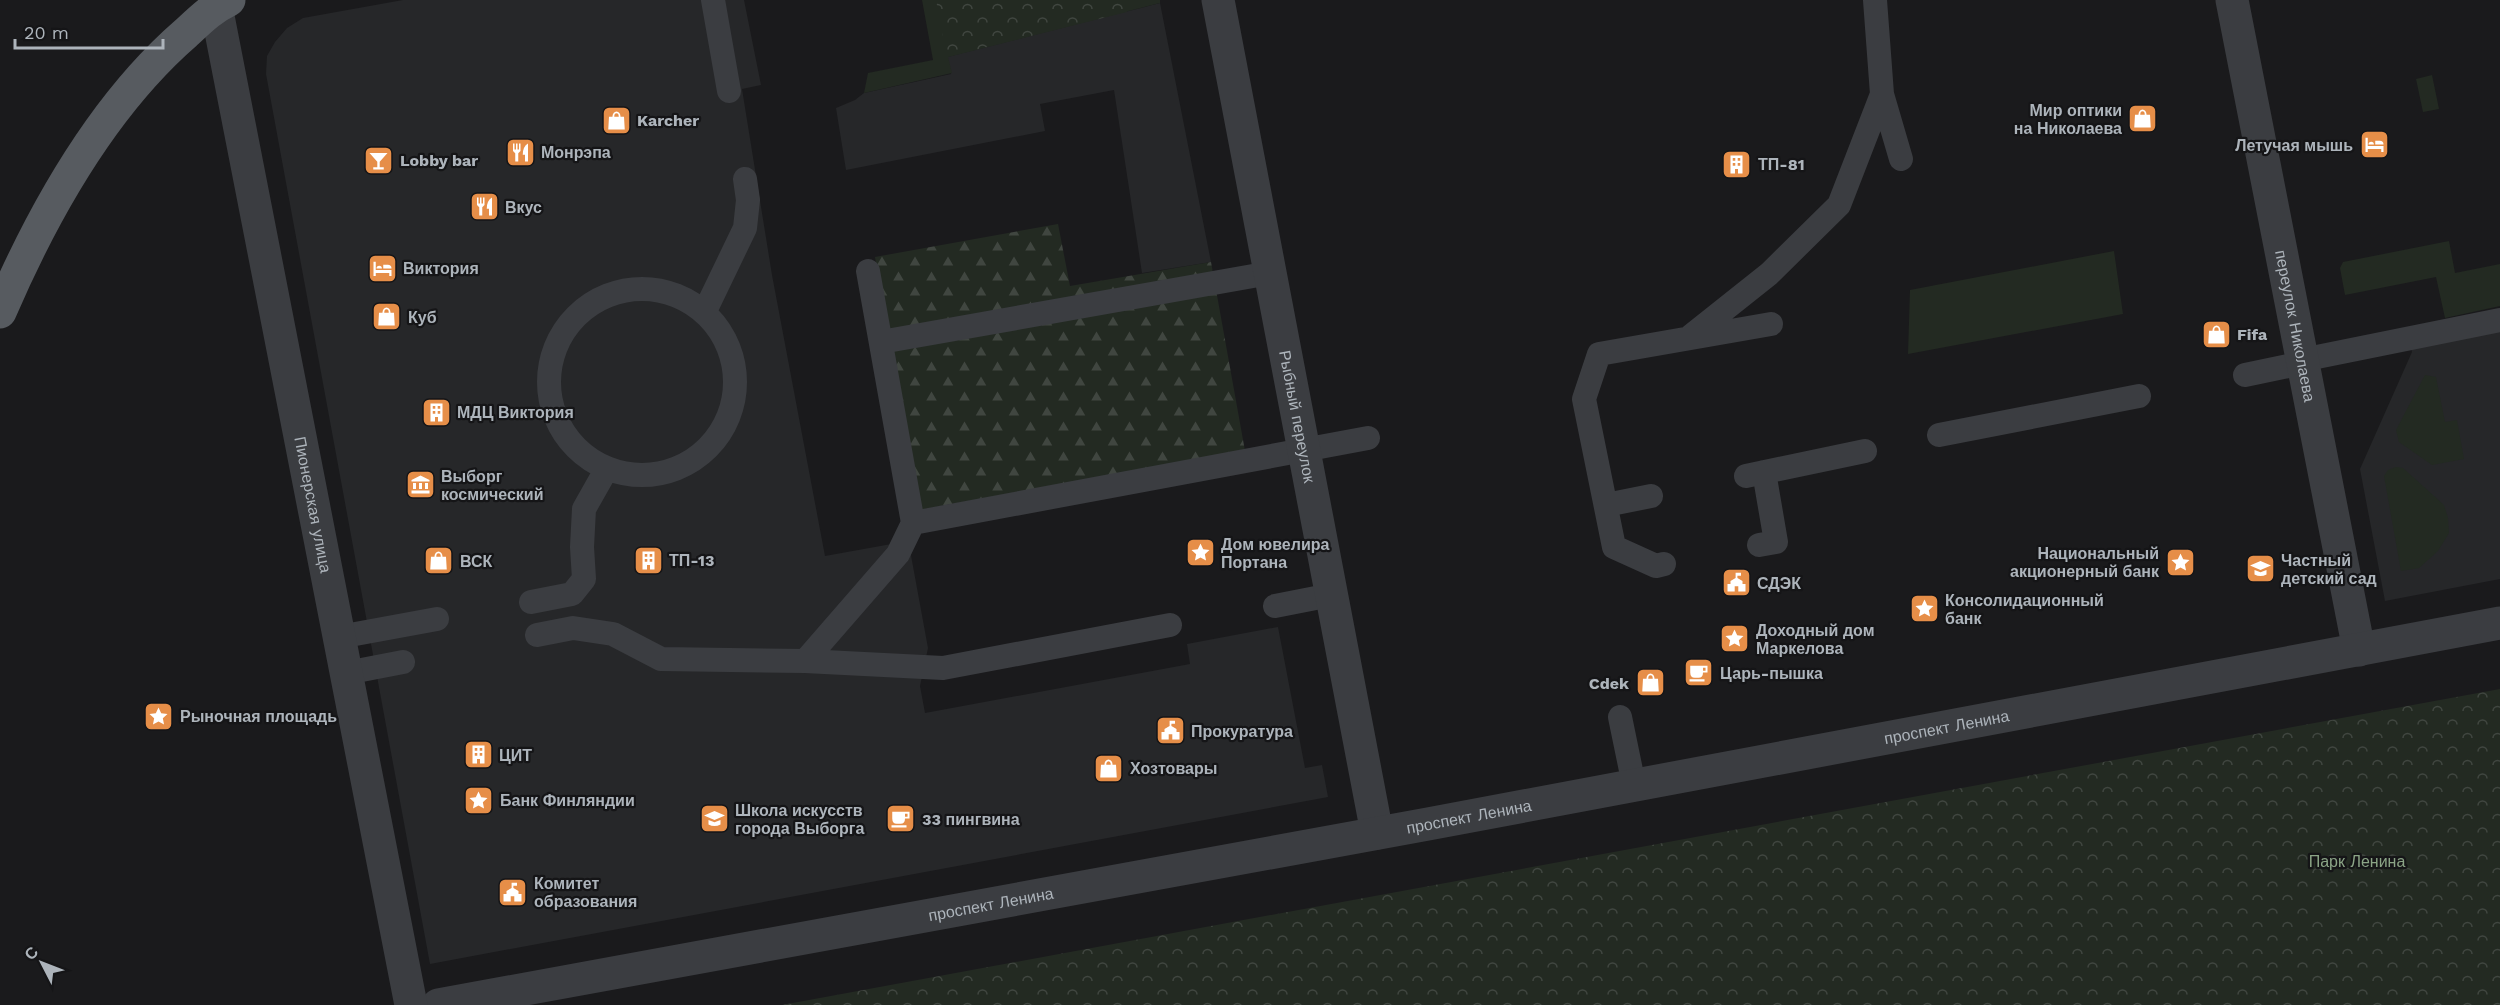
<svg xmlns="http://www.w3.org/2000/svg" width="2500" height="1005" viewBox="0 0 2500 1005" font-family="'Work Sans',sans-serif">
	<defs>
		<pattern id="forest-firs" width="22" height="20" patternUnits="userSpaceOnUse" patternTransform="scale(1.5)"><rect width="22" height="20" fill="#232a22"/><path d="M5 1l3.5 6h-7zM16 11l3.5 6h-7z" fill="#404640"/></pattern>
		<pattern id="park-crowns" width="20" height="18" patternUnits="userSpaceOnUse" patternTransform="scale(1.5)"><rect width="20" height="18" fill="#232a22"/><path d="M2 6a3 3 0 1 1 6 0M12 15a3 3 0 1 1 6 0" fill="none" stroke="#404640"/></pattern>
	</defs>
	<rect width="100%" height="100%" fill="#1a1a1c"/>
	<path fill="#262729" d="M 403,0 L 744,0 L 761,85 L 742,89 L 772,275 L 825,556 L 897,543 L 910,550 L 928,648 L 920,686 L 925,713 L 1190,664 L 1187,644 L 1278,627 L 1305,768 L 1322,765 L 1328,797 L 430,964 L 266,74 L 267,56 L 275,42 L 287,28 L 303,18 Z
		M 1160,3 L 1211,262 L 1142,273 L 1114,90 L 1040,104 L 1045,131 L 846,170 L 836,108 L 855,100 L 864,93 L 951,74 L 947,57 Z
		M 2500,320 L 2500,579 L 2385,601 L 2360,469 L 2412,352 L 2409,338 Z"/>
	<path fill="#232a22" d="M 922,0 L 1160,0 L 1160,3 L 948,57 L 952,73 L 864,93 L 868,73 L 933,60 Z
		M 2432,75 L 2439,109 L 2423,112 L 2416,79 Z
		M 2449,241 L 2455,273 L 2500,264 L 2500,306 L 2445,318 L 2436,277 L 2345,295 L 2340,268 L 2343,262 Z
		M 2114,251 L 2123,314 L 1908,354 L 1910,290 Z
		M 2425,375 L 2436,377 L 2445,422 L 2457,420 L 2464,459 L 2432,465 L 2399,442 L 2396,430 Z
		M 2396,467 L 2403,468 L 2444,505 L 2448,518 L 2449,533 L 2438,551 L 2419,568 L 2401,571 L 2384,476 L 2388,470 Z"/>
	<path fill="url(#forest-firs)" d="M 1058,224 L 1070,286 L 1211,262 L 1245,451 L 919,510 L 875,257 Z"/>
	<path fill="url(#park-crowns)" d="M 936,0 L 1124,0 L 1127,12 L 947,57 Z
		M 2500,689 L 2500,1005 L 782,1005 Z"/>
	<g fill="none" stroke-linecap="round" stroke-linejoin="round">
		<path stroke="#3b3d41" stroke-width="24" d="M 713,0 L 729,91
			M 1882,94 L 1901,159
			M549 382a93 93 0 1 1 186 0a93 93 0 1 1-186 0Z
			M 705,311 L 745,228 L 748,200 L 745,179
			M 1691,336 L 1769,274 L 1839,205 L 1882,94 L 1875,0
			M 881,342 L 1270,273
			M 2302,360 L 2500,320
			M 2245,375 L 2303,363
			M 1939,435 L 2139,396
			M 1746,476 L 1865,451
			M 1606,505 L 1651,496
			M 913,523 L 1368,438
			M 1759,545 L 1776,542 L 1764,472
			M 1664,564 L 1656,566 L 1614,547 L 1584,399 L 1599,354 L 1771,324
			M 531,602 L 572,594 L 584,579 L 582,547 L 584,509 L 606,470
			M 1275,606 L 1331,595
			M 537,635 L 573,628 L 613,634 L 661,659 L 805,661 L 943,668 L 1170,625
			M 339,637 L 437,619
			M 805,661 L 898,554 L 913,523 L 868,271
			M 346,673 L 403,662
			M 1620,717 L 1634,785"/>
		<g stroke="#3b3d41" stroke-width="33">
			<path id="s1" d="M 1218,0 L 1377,833"/>
			<path id="s2" d="M 2232,0 L 2359,650"/>
			<path id="s3" d="M 438,1005 L 1428,824 L 2500,623"/>
		</g>
		<path stroke="#3b3d41" stroke-width="33" id="s4" d="M 216,6 L 411,1005"/>
		<path stroke="#575b60" stroke-width="33" d="M 0,312 C 43,212 103,105 186,33 C 200,20 212,8 229,0"/>
	</g>
	<defs>
		<symbol id="shop-square" viewBox="-11 -11 22 22"><rect x="-9" y="-9" width="18" height="18" rx="4" fill="#e68e48" stroke="#151517"/><path d="M-5-2.5h2.3a2.7 3.5 0 0 1 5.4 0H5L5.5 6h-11ZM-1.5-2.5h3a1.5 2.3 0 0 0-3 0Z" fill="#fff"/></symbol>
		<symbol id="hotel-square" viewBox="-11 -11 22 22"><rect x="-9" y="-9" width="18" height="18" rx="4" fill="#e68e48" stroke="#151517"/><path d="M-6-4.5h1.5V1H6V5H4.5V3h-9V5H-6ZM-4 0a1.8 1.8 0 1 1 3.6 0ZM.5 0V-2.5h3Q6-2.5 6 0Z" fill="#fff"/></symbol>
		<symbol id="restaurant-square" viewBox="-11 -11 22 22"><rect x="-9" y="-9" width="18" height="18" rx="4" fill="#e68e48" stroke="#151517"/><path d="M-5-6h1v4h1v-4h1v4h1v-4h1v5L-1.5 .5V6h-2V.5L-5-1ZM5-6V6H3V1.5H1.5Q1.5-4 5-6Z" fill="#fff"/></symbol>
		<symbol id="bar-square" viewBox="-11 -11 22 22"><rect x="-9" y="-9" width="18" height="18" rx="4" fill="#e68e48" stroke="#151517"/><path d="M-6-5H6L.8 .8V4.5H3.5V6h-7V4.5H-.8V.8Z" fill="#fff"/></symbol>
		<symbol id="building-square" viewBox="-11 -11 22 22"><rect x="-9" y="-9" width="18" height="18" rx="4" fill="#e68e48" stroke="#151517"/><path d="M-4-6H4V6H1V3H-1V6H-4ZM-2.5-4.3h1.7v1.8h-1.7ZM.8-4.3h1.7v1.8H.8ZM-2.5-1h1.7V.8h-1.7ZM.8-1h1.7V.8H.8Z" fill="#fff"/></symbol>
		<symbol id="museum-square" viewBox="-11 -11 22 22"><rect x="-9" y="-9" width="18" height="18" rx="4" fill="#e68e48" stroke="#151517"/><path d="M0-6L6-3V-2H-6V-3ZM-5-1h2V3h-2ZM-1-1h2V3h-2ZM3-1h2V3H3ZM-6 4H6V6H-6Z" fill="#fff"/></symbol>
		<symbol id="sight-square" viewBox="-11 -11 22 22"><rect x="-9" y="-9" width="18" height="18" rx="4" fill="#e68e48" stroke="#151517"/><path d="M0-6L1.8-2.2L6-1.7L2.9 1.2L3.7 5.4L0 3.3L-3.7 5.4L-2.9 1.2L-6-1.7L-1.8-2.2Z" fill="#fff"/></symbol>
		<symbol id="school-square" viewBox="-11 -11 22 22"><rect x="-9" y="-9" width="18" height="18" rx="4" fill="#e68e48" stroke="#151517"/><path d="M0-5L7-2L0 1L-7-2ZM-4 1L0 2.5L4 1V4Q0 6-4 4Z" fill="#fff"/></symbol>
		<symbol id="civic-square" viewBox="-11 -11 22 22"><rect x="-9" y="-9" width="18" height="18" rx="4" fill="#e68e48" stroke="#151517"/><path d="M-.6-6.5H3V-4.5H.6V-3L4-1V1h2V6H-6V1h2V-1L-.6-3ZM-1.2 2.5V6h2.4V2.5Z" fill="#fff"/></symbol>
		<symbol id="cafe-square" viewBox="-11 -11 22 22"><rect x="-9" y="-9" width="18" height="18" rx="4" fill="#e68e48" stroke="#151517"/><path d="M-5.5-4.5H6V0H3Q3 3.5 0 3.5H-2.5Q-5.5 3.5-5.5 0ZM3-3.2v2h1.7v-2ZM-6 4.5H4V6H-6Z" fill="#fff"/></symbol>
	</defs>
	<g fill-rule="evenodd">
		<use href="#shop-square" x="2126" y="102" width="33" height="33"/>
		<use href="#shop-square" x="600" y="104" width="33" height="33"/>
		<use href="#hotel-square" x="2358" y="128" width="33" height="33"/>
		<use href="#restaurant-square" x="504" y="136" width="33" height="33"/>
		<use href="#bar-square" x="362" y="144" width="33" height="33"/>
		<use href="#building-square" x="1720" y="148" width="33" height="33"/>
		<use href="#restaurant-square" x="468" y="190" width="33" height="33"/>
		<use href="#hotel-square" x="366" y="252" width="33" height="33"/>
		<use href="#shop-square" x="370" y="300" width="33" height="33"/>
		<use href="#shop-square" x="2200" y="318" width="33" height="33"/>
		<use href="#building-square" x="420" y="396" width="33" height="33"/>
		<use href="#museum-square" x="404" y="468" width="33" height="33"/>
		<use href="#sight-square" x="1184" y="536" width="33" height="33"/>
		<use href="#building-square" x="632" y="544" width="33" height="33"/>
		<use href="#shop-square" x="422" y="544" width="33" height="33"/>
		<use href="#sight-square" x="2164" y="546" width="33" height="33"/>
		<use href="#school-square" x="2244" y="552" width="33" height="33"/>
		<use href="#civic-square" x="1720" y="566" width="33" height="33"/>
		<use href="#sight-square" x="1908" y="592" width="33" height="33"/>
		<use href="#sight-square" x="1718" y="622" width="33" height="33"/>
		<use href="#cafe-square" x="1682" y="656" width="33" height="33"/>
		<use href="#shop-square" x="1634" y="666" width="33" height="33"/>
		<use href="#sight-square" x="142" y="700" width="33" height="33"/>
		<use href="#civic-square" x="1154" y="714" width="33" height="33"/>
		<use href="#building-square" x="462" y="738" width="33" height="33"/>
		<use href="#shop-square" x="1092" y="752" width="33" height="33"/>
		<use href="#sight-square" x="462" y="784" width="33" height="33"/>
		<use href="#school-square" x="698" y="802" width="33" height="33"/>
		<use href="#cafe-square" x="884" y="802" width="33" height="33"/>
		<use href="#civic-square" x="496" y="876" width="33" height="33"/>
	</g>
	<g text-anchor="middle" stroke-width="4.5" stroke-linejoin="round" paint-order="stroke">
		<g font-size="16" font-weight="bold" fill="#adb4bb" stroke="#151517" text-anchor="start">
			<text x="2122" y="116" text-anchor="end">Мир оптики<tspan x="2122" dy="18">на Николаева</tspan></text>
			<text x="637" y="126">Karcher</text>
			<text x="2353" y="151" text-anchor="end">Летучая мышь</text>
			<text x="541" y="158">Монрэпа</text>
			<text x="400" y="166">Lobby bar</text>
			<text x="1758" y="170">ТП-81</text>
			<text x="505" y="213">Вкус</text>
			<text x="403" y="274">Виктория</text>
			<text x="408" y="323">Куб</text>
			<text x="2237" y="340">Fifa</text>
			<text x="457" y="418">МДЦ Виктория</text>
			<text x="441" y="482">Выборг<tspan x="441" dy="18">космический</tspan></text>
			<text x="1221" y="550">Дом ювелира<tspan x="1221" dy="18">Портана</tspan></text>
			<text x="2159" y="559" text-anchor="end">Национальный<tspan x="2159" dy="18">акционерный банк</tspan></text>
			<text x="669" y="566">ТП-13</text>
			<text x="2281" y="566">Частный<tspan x="2281" dy="18">детский сад</tspan></text>
			<text x="460" y="567">ВСК</text>
			<text x="1757" y="589">СДЭК</text>
			<text x="1945" y="606">Консолидационный<tspan x="1945" dy="18">банк</tspan></text>
			<text x="1756" y="636">Доходный дом<tspan x="1756" dy="18">Маркелова</tspan></text>
			<text x="1720" y="679">Царь-пышка</text>
			<text x="1629" y="689" text-anchor="end">Cdek</text>
			<text x="180" y="722">Рыночная площадь</text>
			<text x="1191" y="737">Прокуратура</text>
			<text x="499" y="761">ЦИТ</text>
			<text x="1130" y="774">Хозтовары</text>
			<text x="500" y="806">Банк Финляндии</text>
			<text x="735" y="816">Школа искусств<tspan x="735" dy="18">города Выборга</tspan></text>
			<text x="922" y="825">33 пингвина</text>
			<text x="534" y="889">Комитет<tspan x="534" dy="18">образования</tspan></text>
		</g>
		<g font-size="16" fill="#adb4bb" stroke="#151517">
			<text dy="6" stroke="none"><textPath href="#s2" startOffset="332">переулок Николаева</textPath></text>
			<text dy="6" stroke="none"><textPath href="#s1" startOffset="424">Рыбный переулок</textPath></text>
			<text dy="6" stroke="none"><textPath href="#s4" startOffset="508">Пионерская улица</textPath></text>
			<text dy="6" stroke="none"><textPath href="#s3" startOffset="1534">проспект Ленина</textPath></text>
			<text dy="6" stroke="none"><textPath href="#s3" startOffset="1048">проспект Ленина</textPath></text>
			<text dy="6" stroke="none"><textPath href="#s3" startOffset="562">проспект Ленина</textPath></text>
		</g>
		<g font-size="16" fill="#8ba486" stroke="#151517">
			<text x="2357" y="867">Парк Ленина</text>
		</g>
	</g>
	<g transform="translate(42 963) rotate(312)" stroke="#151517" stroke-width="4.5" paint-order="stroke">
	<path d="M0-4.5L10 22L0 15L-10 22Z" fill="#adb4bb"/>
	<text y="-9" font-size="16" font-weight="bold" text-anchor="middle" fill="#adb4bb">С</text>
	</g>
	<path d="M15 39v9h148v-9" fill="none" stroke="#adb4bb" stroke-width="3"/>
	<text x="24" y="39" font-size="18" fill="#adb4bb" stroke="#151517" stroke-width="4.5" paint-order="stroke">20 m</text>
</svg>
